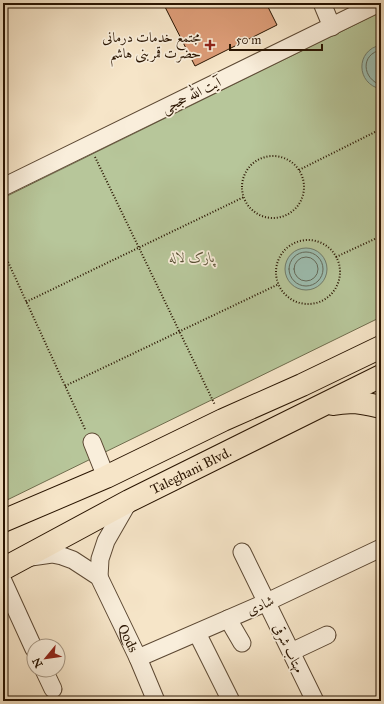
<svg xmlns="http://www.w3.org/2000/svg" width="384" height="704" viewBox="0 0 384 704" font-family="'IM FELL Great Primer',Amiri,serif">
	<rect width="100%" height="100%" fill="#f6e5c8"/>
	<filter id="stains"><feTurbulence type="fractalNoise" baseFrequency=".005" numOctaves="4"/><feColorMatrix values="0 0 0 0 .2 0 0 0 0 .09 0 0 0 0 .02 0 0 0 .5 -.17"/></filter>
	<radialGradient id="worn" r=".72"><stop offset=".6" stop-color="#630" stop-opacity="0"/><stop offset="1" stop-color="#630" stop-opacity=".3"/></radialGradient>
	<path fill="#b7c69a" stroke="#706d4e" d="M 381,12 L 381,317 L 3,502 L 3,198 Z"/>
	<path fill="#9dbfb2" stroke="#6f7b6b" d="M 381,45 L 381,89 C 356,84 355,50 381,45 Z
		M285 269a21 21 0 1 1 42 0a21 21 0 1 1-42 0Z"/>
	<g fill="none" stroke-linecap="round" stroke-linejoin="round">
		<path stroke="#636a5a" stroke-width="1" d="M 381,50 C 360,54 362,79 381,85
			M289 269a17 17 0 1 1 34 0a17 17 0 1 1-34 0Z
			M294 269a12 12 0 1 1 24 0a12 12 0 1 1-24 0Z"/>
	</g>
	<path fill="#dc9c77" stroke="#291401" d="M 163,3 L 266,3 L 277,25 L 195,66 Z"/>
	<g fill="none" stroke-linecap="round" stroke-linejoin="round">
		<defs>
			<g id="minor">
				<path d="M 322,3 L 332,27"/>
				<path d="M 3,187 L 379,3"/>
				<path d="M 92,442 L 106,477"/>
				<path d="M 242,552 L 315,701"/>
				<path id="s1" d="M 31,557 L 52,554 L 62,556 L 73,560 L 99,577 L 138,658 L 156,701"/>
				<path d="M 99,577 L 100,559 L 106,541 L 129,501"/>
				<path d="M 3,581 L 34,649"/>
				<path d="M 228,619 L 242,643"/>
				<path d="M 197,633 L 231,701"/>
				<path d="M 291,652 L 327,635"/>
				<path d="M 138,658 L 267,602 L 381,548"/>
				<path d="M 44,670 L 53,689"/>
			</g>
			<g id="major">
				<path d="M 333,404 C 352,400 363,403 381,407"/>
				<path d="M 3,521 L 106,477 L 223,420 L 302,385 L 381,347"/>
				<path id="s2" d="M 3,569 L 129,501 L 381,376"/>
			</g>
		</defs>
		<use href="#minor" stroke="#5c4833" stroke-width="19"/>
		<use href="#major" stroke="#291401" stroke-width="24"/>
		<path stroke="#291401" stroke-width="2" stroke-dasharray="1 2" stroke-linecap="butt" d="M242 187a31 31 0 1 1 62 0a31 31 0 1 1-62 0Z
			M 95,157 L 215,405
			M 299,170 L 381,129
			M276 272a32 32 0 1 1 64 0a32 32 0 1 1-64 0Z
			M 3,251 L 85,429
			M 336,257 L 381,236
			M 26,302 L 244,197
			M 65,386 L 279,284"/>
		<use href="#minor" stroke="#f9eedb" stroke-width="17"/>
		<use href="#major" stroke="#f6e5c8" stroke-width="22"/>
	</g>
	<path fill="#8f2418" stroke="#f9eedb" stroke-width="1.5" d="M208 39h4v4h4v4h-4v4h-4v-4h-4v-4h4z"/>
	<g text-anchor="middle" stroke-width="3.5" stroke-linejoin="round" paint-order="stroke">
		<g font-size="14" fill="#291401" stroke="#f9eedb" text-anchor="end">
			<text x="201" y="42">مجتمع خدمات درمانی<tspan x="201" dy="16">حضرت قمربنی هاشم</tspan></text>
		</g>
		<g font-size="14" fill="#291401" stroke="#f9eedb">
			<text transform="translate(191 95) rotate(-26)" y="5">آیت الله حججی</text>
			<text dy="5" stroke="none"><textPath href="#s2" startOffset="212">Taleghani Blvd.</textPath></text>
			<text transform="translate(260 605) rotate(-24)" y="5">شادی</text>
			<text dy="5" stroke="none"><textPath href="#s1" startOffset="142">Qods</textPath></text>
			<text transform="translate(289 648) rotate(64)" y="5">مهتاب شرقی</text>
		</g>
		<g font-size="14" font-style="italic" fill="#5b5237" stroke="#f9eedb">
			<text x="192" y="262">پارک لاله</text>
		</g>
	</g>
	<rect width="384" height="704" fill="none" stroke="#f6e5c8" stroke-width="16"/>
	<rect x="4" y="4" width="376" height="696" fill="none" stroke="#291401" stroke-width="2"/>
	<rect x="8" y="8" width="368" height="688" fill="none" stroke="#291401"/>
	<g transform="translate(46 658) rotate(241)"><circle r="19" fill="#f9eedb" stroke="#a69784"/>
	<path d="M0-3L7 15L0 10L-7 15Z" fill="#8f2418"/>
	<text y="-6" font-size="11" font-weight="bold" text-anchor="middle" fill="#291401">N</text>
	</g>
	<path d="M230 44v6h92v-6" fill="none" stroke="#291401" stroke-width="2"/>
	<text x="236" y="44" font-size="12" fill="#291401" stroke="#f9eedb" stroke-width="3" paint-order="stroke">50 m</text>
	<rect width="100%" height="100%" filter="url(#stains)"/>
	<rect width="100%" height="100%" fill="url(#worn)"/>
</svg>
